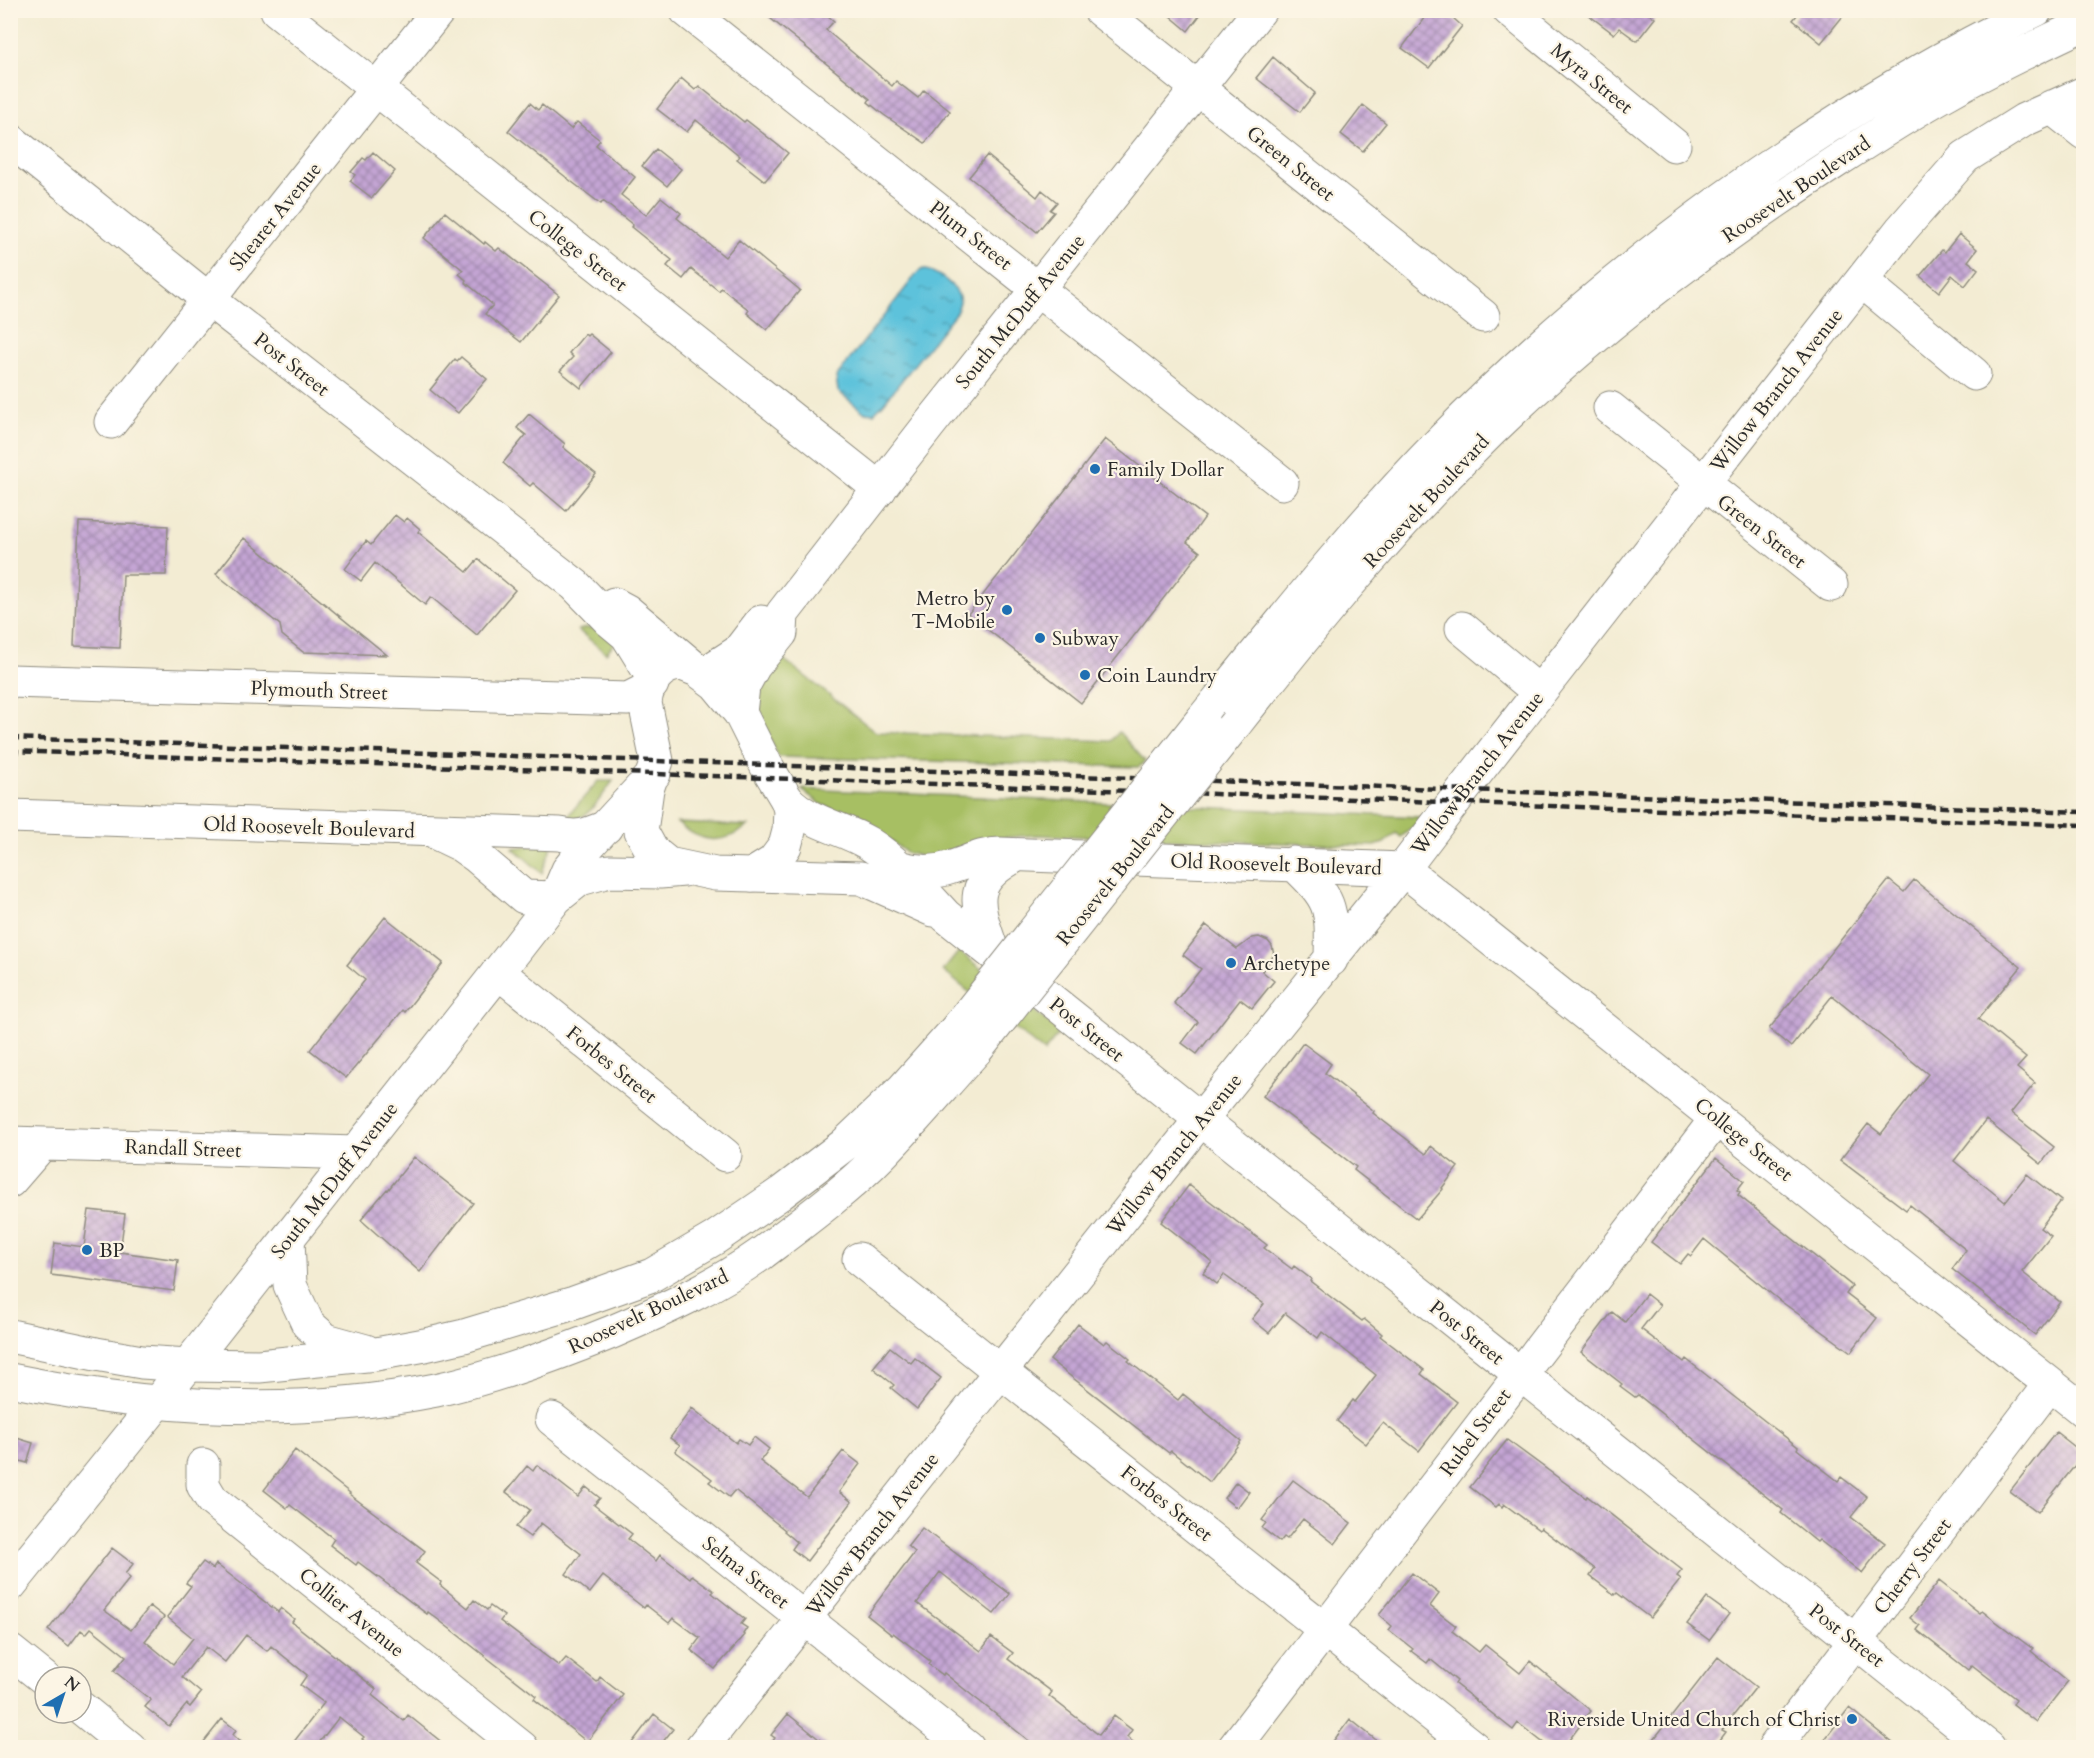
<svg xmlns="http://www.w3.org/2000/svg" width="2094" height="1758" viewBox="0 0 2094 1758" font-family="Cardo,serif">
	<defs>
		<pattern id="water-ripples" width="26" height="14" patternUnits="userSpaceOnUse" patternTransform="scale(1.5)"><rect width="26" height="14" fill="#5dc2db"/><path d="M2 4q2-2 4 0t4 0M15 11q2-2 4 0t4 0" fill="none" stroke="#4d9eb2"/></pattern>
		<pattern id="building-cross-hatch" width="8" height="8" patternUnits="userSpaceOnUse" patternTransform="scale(1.5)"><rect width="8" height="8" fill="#c4a5d4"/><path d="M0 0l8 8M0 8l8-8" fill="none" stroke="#9f87ac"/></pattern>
	</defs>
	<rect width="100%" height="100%" fill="#fcf5e5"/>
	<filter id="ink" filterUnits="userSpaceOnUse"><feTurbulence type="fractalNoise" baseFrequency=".0167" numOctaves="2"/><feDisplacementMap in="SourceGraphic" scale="12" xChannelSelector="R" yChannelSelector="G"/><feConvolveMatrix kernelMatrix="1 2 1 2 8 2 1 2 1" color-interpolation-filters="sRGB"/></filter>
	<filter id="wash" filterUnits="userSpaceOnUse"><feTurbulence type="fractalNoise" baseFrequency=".008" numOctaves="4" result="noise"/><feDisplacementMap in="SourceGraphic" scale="24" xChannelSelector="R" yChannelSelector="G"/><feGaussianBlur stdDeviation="1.35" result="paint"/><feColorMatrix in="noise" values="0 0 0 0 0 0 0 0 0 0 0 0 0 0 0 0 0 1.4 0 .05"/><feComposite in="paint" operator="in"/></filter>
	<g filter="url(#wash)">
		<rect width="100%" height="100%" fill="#f3ecd3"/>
		<path fill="#a7bf64" stroke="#697548" stroke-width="1.5" d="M 586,628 L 597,628 L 618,639 L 606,653 L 578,630 Z
			M 782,658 L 876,732 L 1111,741 L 1119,732 L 1145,761 L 1139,767 L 778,757 C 771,740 754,708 759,689 C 763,678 775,667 782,658 Z
			M 598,781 L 613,781 C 604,792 591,816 576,819 C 567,820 556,819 546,818 L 547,816 L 567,817 Z
			M 801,789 L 1420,817 L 1416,824 L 1401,837 L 1396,833 L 1384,843 L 1375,846 L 1036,835 L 988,839 L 929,858 L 907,853 L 869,825 L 821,804 Z
			M 677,823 L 748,826 C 722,846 701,843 677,823 Z
			M 553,842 L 542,873 L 513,848 Z
			M 959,951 L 1060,1032 L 1044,1052 L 943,971 Z"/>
		<path fill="url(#water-ripples)" stroke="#447683" stroke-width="1.5" d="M 923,269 C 937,272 959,286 960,302 L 957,311 L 883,404 L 874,413 L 864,412 L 838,391 L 836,377 L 918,272 Z"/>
		<g id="blocks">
			<path fill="url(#building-cross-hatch)" d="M 760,10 L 821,10 L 834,21 L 826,30 L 892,86 L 896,81 L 918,98 L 924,90 L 950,111 L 925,143 L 884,115 L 868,102 L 870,99 Z
				M 1163,10 L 1204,10 L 1188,31 Z
				M 1430,10 L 1444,10 L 1462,26 L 1429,68 L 1402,48 Z
				M 1582,10 L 1645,10 L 1655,18 L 1637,41 L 1619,28 L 1614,34 Z
				M 1801,10 L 1848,10 L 1821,43 L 1793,20 Z
				M 1273,57 L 1315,93 L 1300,112 L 1256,78 Z
				M 681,78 L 695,90 L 699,86 L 744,122 L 746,120 L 788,153 L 765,181 L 737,159 L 740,156 L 696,120 L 687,132 L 657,109 Z
				M 530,103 L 538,110 L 542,105 L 571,129 L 577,122 L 600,140 L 596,145 L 635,177 L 621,195 L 646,215 L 661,197 L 681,213 L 677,218 L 725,257 L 739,240 L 800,290 L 767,330 L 747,313 L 749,310 L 721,288 L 719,291 L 691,269 L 683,279 L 667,266 L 672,260 L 631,227 L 633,225 L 603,201 L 601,204 L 572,182 L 508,131 Z
				M 1363,105 L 1386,123 L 1363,151 L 1341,134 Z
				M 656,149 L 681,169 L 667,186 L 642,166 Z
				M 373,152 L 395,171 L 372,198 L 350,181 L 355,175 L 351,172 L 363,158 L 366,160 Z
				M 987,155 L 1037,197 L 1042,190 L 1057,202 L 1050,210 L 1054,212 L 1037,232 L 969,177 Z
				M 445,212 L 484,244 L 485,242 L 496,251 L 499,248 L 559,295 L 521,342 L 485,314 L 493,305 L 465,282 L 466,280 L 459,274 L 463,270 L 424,238 Z
				M 1959,234 L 1977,249 L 1968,261 L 1978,269 L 1965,286 L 1952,275 L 1939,292 L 1920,276 L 1942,250 L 1945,252 Z
				M 585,334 L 587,336 L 589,334 L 611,352 L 581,388 L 560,371 L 573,357 L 569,353 Z
				M 461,357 L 487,379 L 458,413 L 430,390 L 455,359 L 457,361 Z
				M 529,414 L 565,444 L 563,447 L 596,474 L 566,511 L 533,483 L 530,486 L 503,463 L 526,435 L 517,428 Z
				M 1105,439 L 1205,517 L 1187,542 L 1200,552 L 1081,703 L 968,614 Z
				M 395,515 L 404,522 L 407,518 L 420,529 L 418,532 L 467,572 L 478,559 L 515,590 L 477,635 L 431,597 L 425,605 L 375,563 L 361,581 L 345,569 L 366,541 L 371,545 Z
				M 79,522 L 168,526 L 166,575 L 123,575 L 120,648 L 74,646 Z
				M 244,538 L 387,655 L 303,652 L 282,635 L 280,625 L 216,574 Z
				M 1889,880 L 1904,892 L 1914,880 L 2021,967 L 1978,1019 L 2026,1058 L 2017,1068 L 2035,1083 L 2011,1113 L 2054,1147 L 2041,1164 L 1986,1120 L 1954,1161 L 2005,1202 L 2027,1174 L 2061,1201 L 2040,1228 L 2051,1236 L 2022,1272 L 2060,1302 L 2035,1335 L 1952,1269 L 1966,1250 L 1910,1205 L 1906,1210 L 1840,1160 L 1868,1124 L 1881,1134 L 1928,1074 L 1832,996 L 1791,1047 L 1769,1029 Z
				M 385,917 L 443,963 L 405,1012 L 403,1010 L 346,1078 L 310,1050 L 365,980 L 347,965 Z
				M 1206,925 L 1237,949 L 1252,938 L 1259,937 L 1268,941 L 1272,946 L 1274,955 L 1262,971 L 1274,981 L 1252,1008 L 1240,999 L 1197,1054 L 1182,1043 L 1198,1022 L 1174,1003 L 1201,969 L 1183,955 Z
				M 1303,1043 L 1331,1064 L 1325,1073 L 1374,1111 L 1373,1113 L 1426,1154 L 1431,1146 L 1458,1167 L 1442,1188 L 1443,1189 L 1417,1219 L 1354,1170 L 1356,1167 L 1263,1096 Z
				M 414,1157 L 473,1203 L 420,1272 L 361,1220 L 387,1189 L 388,1190 Z
				M 1716,1158 L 1744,1181 L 1737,1190 L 1740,1192 L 1738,1195 L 1852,1286 L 1846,1294 L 1877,1318 L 1851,1352 L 1779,1300 L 1704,1239 L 1691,1256 L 1688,1254 L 1680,1264 L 1651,1242 Z
				M 1189,1185 L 1267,1245 L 1264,1248 L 1292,1269 L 1294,1266 L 1311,1279 L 1310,1281 L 1362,1321 L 1364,1319 L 1382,1334 L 1380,1336 L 1424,1370 L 1421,1374 L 1457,1402 L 1419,1451 L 1383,1423 L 1366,1444 L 1337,1421 L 1353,1400 L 1355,1402 L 1376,1375 L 1322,1332 L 1318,1338 L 1285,1313 L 1269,1333 L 1252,1319 L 1264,1304 L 1224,1275 L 1217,1284 L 1203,1273 L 1212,1262 L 1161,1222 Z
				M 89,1210 L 125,1214 L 120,1252 L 178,1260 L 174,1291 L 51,1275 L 55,1243 L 84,1247 Z
				M 1646,1294 L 1660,1305 L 1641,1329 L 1684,1362 L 1686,1359 L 1798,1447 L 1797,1449 L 1838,1481 L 1841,1477 L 1867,1497 L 1851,1517 L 1885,1543 L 1862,1573 L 1819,1540 L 1817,1542 L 1801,1529 L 1781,1513 L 1783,1510 L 1638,1395 L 1635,1397 L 1620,1386 L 1622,1384 L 1581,1352 L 1612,1312 L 1625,1322 Z
				M 1078,1324 L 1104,1344 L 1107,1341 L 1130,1359 L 1128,1361 L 1178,1400 L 1183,1394 L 1241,1441 L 1210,1482 L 1171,1451 L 1169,1453 L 1050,1360 Z
				M 890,1347 L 911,1363 L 915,1358 L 941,1378 L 917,1409 L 891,1388 L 894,1385 L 873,1368 Z
				M 692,1408 L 736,1443 L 739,1439 L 748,1445 L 754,1437 L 769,1449 L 760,1461 L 807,1497 L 843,1451 L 860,1464 L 839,1492 L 852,1502 L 807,1561 L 792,1549 L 797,1542 L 784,1531 L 785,1530 L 736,1491 L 734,1491 L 729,1497 L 709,1482 L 712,1479 L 675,1451 L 680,1445 L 670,1438 Z
				M 2056,1432 L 2084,1454 L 2038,1512 L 2010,1491 Z
				M 10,1436 L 33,1443 L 27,1463 L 10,1458 Z
				M 1507,1440 L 1586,1498 L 1587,1496 L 1682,1570 L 1677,1576 L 1681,1579 L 1650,1618 L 1617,1593 L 1615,1595 L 1590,1576 L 1595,1569 L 1541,1528 L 1539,1530 L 1504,1504 L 1502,1507 L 1499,1504 L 1496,1507 L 1470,1487 Z
				M 295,1450 L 350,1493 L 349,1494 L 425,1551 L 416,1563 L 441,1582 L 440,1585 L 468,1608 L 474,1600 L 487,1610 L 490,1606 L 504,1616 L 500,1621 L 559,1666 L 566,1658 L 597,1682 L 600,1677 L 623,1695 L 587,1742 L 534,1699 L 536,1696 L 440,1621 L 428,1612 L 427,1614 L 358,1562 L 356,1565 L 330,1545 L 334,1539 L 290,1505 L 287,1508 L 264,1490 Z
				M 537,1465 L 578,1497 L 586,1487 L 600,1498 L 594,1505 L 632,1534 L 628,1539 L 656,1561 L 660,1555 L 690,1578 L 692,1575 L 714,1591 L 712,1593 L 745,1619 L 741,1624 L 747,1628 L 743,1634 L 745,1635 L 715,1669 L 691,1650 L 700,1638 L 673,1618 L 669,1623 L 646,1605 L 644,1608 L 603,1576 L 590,1593 L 566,1574 L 581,1554 L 541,1523 L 530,1537 L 516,1527 L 530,1510 L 506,1492 L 527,1466 L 533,1471 Z
				M 1293,1480 L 1351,1523 L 1335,1544 L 1303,1519 L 1287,1539 L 1284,1537 L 1280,1542 L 1262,1528 L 1266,1523 L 1262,1520 Z
				M 1236,1482 L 1249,1492 L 1237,1508 L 1224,1498 Z
				M 922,1528 L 1010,1594 L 994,1614 L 940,1572 L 917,1603 L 981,1651 L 991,1637 L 1013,1653 L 1008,1659 L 1052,1692 L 1049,1696 L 1099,1735 L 1114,1716 L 1132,1730 L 1127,1737 L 1140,1748 L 1038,1748 L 944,1673 L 943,1675 L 928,1664 L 930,1661 L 893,1633 L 892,1635 L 867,1615 L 915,1552 L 908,1546 Z
				M 112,1548 L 133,1564 L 125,1574 L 130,1578 L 104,1610 L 131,1630 L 150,1606 L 164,1617 L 145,1641 L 173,1664 L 193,1638 L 167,1617 L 191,1586 L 186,1583 L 203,1562 L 213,1569 L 216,1564 L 278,1612 L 281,1608 L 294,1619 L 292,1622 L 376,1689 L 372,1695 L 404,1721 L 408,1715 L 449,1748 L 373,1748 L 362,1739 L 364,1737 L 339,1717 L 315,1748 L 289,1748 L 324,1703 L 300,1685 L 307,1675 L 271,1646 L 267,1651 L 246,1635 L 225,1662 L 206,1647 L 182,1677 L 201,1693 L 190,1707 L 187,1704 L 169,1726 L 145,1707 L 151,1700 L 114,1671 L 126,1656 L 91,1628 L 86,1634 L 81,1630 L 69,1646 L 48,1630 Z
				M 1412,1573 L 1439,1594 L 1430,1606 L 1456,1626 L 1452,1631 L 1479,1652 L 1485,1645 L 1520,1673 L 1530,1661 L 1591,1711 L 1563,1748 L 1550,1748 L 1518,1723 L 1513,1730 L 1455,1684 L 1457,1681 L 1430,1659 L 1427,1663 L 1411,1651 L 1413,1649 L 1389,1630 L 1392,1626 L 1379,1615 Z
				M 1939,1581 L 1980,1613 L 1982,1611 L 2010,1632 L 2033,1649 L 2031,1651 L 2068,1681 L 2036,1722 L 2013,1704 L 2016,1699 L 1972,1665 L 1968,1670 L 1917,1630 L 1920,1626 L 1910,1618 Z
				M 1707,1598 L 1729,1614 L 1709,1640 L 1687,1624 Z
				M 1718,1657 L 1756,1687 L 1722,1730 L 1726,1732 L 1714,1748 L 1647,1748 Z
				M 1849,1708 L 1899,1748 L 1818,1748 Z
				M 654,1714 L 673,1729 L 658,1748 L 628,1748 Z
				M 788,1714 L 830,1748 L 768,1748 L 775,1738 L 771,1735 Z
				M 222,1719 L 236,1730 L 233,1735 L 248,1748 L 199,1748 Z
				M 1350,1719 L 1386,1748 L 1328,1748 Z"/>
		</g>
	</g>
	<g filter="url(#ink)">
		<use href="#blocks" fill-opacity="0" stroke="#8f8c7f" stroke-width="1.5"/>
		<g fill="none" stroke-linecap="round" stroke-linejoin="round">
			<defs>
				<path id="minor" d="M 277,10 L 880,489
					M 686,10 L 1282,483
					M 1100,10 L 1483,316
					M 1509,10 L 1674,145
					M 2051,107 L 2084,133
					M 1862,281 L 1974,374
					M 1610,408 L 1831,585
					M 111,422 L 439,10
					M 1462,628 L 1539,692
					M 10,681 L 628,699 L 642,692 L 652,684
					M 787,800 C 809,823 841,827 868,843 C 898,862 922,890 946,916 L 1989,1748
					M 1293,863 C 1333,901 1332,906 1331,960
					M 901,868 C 916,872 934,873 949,868 C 967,863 981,854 1000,854 L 1403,869
					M 1403,869 L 2084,1411
					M 752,875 L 861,878 L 933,910
					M 993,953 C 977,906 964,883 1017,855
					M 498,972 L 725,1155
					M 10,1143 L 356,1153
					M 10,1181 L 42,1144
					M 859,1259 L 1474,1748
					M 552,1419 L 968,1748
					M 203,1465 L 203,1485 L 212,1500 L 522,1748
					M 10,1651 L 45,1679
					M 81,1708 L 130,1748
					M 701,1748 L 1201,1119 L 1403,869 L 1463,790 L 1901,230 L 1965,157 L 2024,120 L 2084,93
					M 1234,1748 L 1717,1118
					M 1774,1748 L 2050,1384"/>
				<path id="major" d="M 10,140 L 208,299 L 575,585 L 609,620 L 627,635 L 654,679
					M 614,604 L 627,611 L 697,670
					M 682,664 L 697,670 L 716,684 L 740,713 L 766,765 L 787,800 L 790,810 L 789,831 L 785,846 L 773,862 L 752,875 L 715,874 L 668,864 L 652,851 L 641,831 L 647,789 L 657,761 L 645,703 C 647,683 660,664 682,664 Z
					M 704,674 L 738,652 L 761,622
					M 740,713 L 743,686 L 754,666 L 781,633 L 782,614 L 929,425 L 1260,10
					M 10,816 L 560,834 C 579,839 589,834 606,827
					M 438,834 L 459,844 L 476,856 L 524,897 L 556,898
					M 556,898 L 580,879 L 609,871 L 660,872 L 684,870
					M 10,1585 L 188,1365 L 514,952 L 556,898 L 568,870 L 584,850 L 654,774"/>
				<path id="highway" d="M 1202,720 C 1279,625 1355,529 1440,442 C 1608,270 1819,115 2036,10
					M 1236,723 C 1307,633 1380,543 1461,461 C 1570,349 1695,253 1826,168 C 1866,142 1907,115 1949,92 C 1993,67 2038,46 2084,24
					M 288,1239 L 290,1285 L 308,1324 L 326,1340 L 366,1351
					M 10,1336 L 96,1354 L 142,1362 L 188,1365 L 259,1366 L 376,1354 L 425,1345 L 464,1336 L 574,1303 L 652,1275 L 715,1238 L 781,1193 L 844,1145 L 903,1089 L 954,1032
					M 10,1380 C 151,1409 295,1418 436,1390 C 493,1378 558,1354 612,1332 C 663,1310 715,1287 761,1254 C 802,1223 846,1191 882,1154 C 915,1120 945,1084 977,1049"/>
			</defs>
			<use href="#minor" stroke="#8f8c7f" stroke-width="35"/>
			<use href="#major" stroke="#8f8c7f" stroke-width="35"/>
			<use href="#highway" stroke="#8f8c7f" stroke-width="35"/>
			<use href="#minor" stroke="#fff" stroke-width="33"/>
			<use href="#major" stroke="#fff" stroke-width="33"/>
			<use href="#highway" stroke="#fff" stroke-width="33"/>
			<path stroke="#2b2b2b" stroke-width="4.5" stroke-dasharray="9 4.5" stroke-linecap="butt" d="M 10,738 L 2084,812
				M 10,751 L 2084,825"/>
			<defs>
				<path id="highway-bridge" d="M 954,1032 L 1202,720
					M 977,1049 L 1236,723"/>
			</defs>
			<use href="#highway-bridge" stroke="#8f8c7f" stroke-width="35" stroke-linecap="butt"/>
			<use href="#highway-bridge" stroke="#fff" stroke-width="33"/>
		</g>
	</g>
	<g fill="#1f6fb2" stroke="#fcf5e5" stroke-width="2">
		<circle cx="1095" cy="469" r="6"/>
		<circle cx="1007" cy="610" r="6"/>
		<circle cx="1040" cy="638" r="6"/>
		<circle cx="1085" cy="675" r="6"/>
		<circle cx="1231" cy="963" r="6"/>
		<circle cx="87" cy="1250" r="6"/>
		<circle cx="1852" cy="1719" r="6"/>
	</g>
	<g text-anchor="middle" stroke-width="4.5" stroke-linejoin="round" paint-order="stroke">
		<g font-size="20" fill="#2b2b2b" stroke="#fcf5e5">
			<text transform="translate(1592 78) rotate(39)" y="7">Myra Street</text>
			<text transform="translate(1291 163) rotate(39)" y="7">Green Street</text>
			<text transform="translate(1796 189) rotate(-34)" y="7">Roosevelt Boulevard</text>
			<text transform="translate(275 216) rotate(-51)" y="7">Shearer Avenue</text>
			<text transform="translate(971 235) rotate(38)" y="7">Plum Street</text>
			<text transform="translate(578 250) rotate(38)" y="7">College Street</text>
			<text transform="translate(1020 311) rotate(-51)" y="7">South McDuff Avenue</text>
			<text transform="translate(292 364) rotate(38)" y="7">Post Street</text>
			<text transform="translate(1776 390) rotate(-52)" y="7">Willow Branch Avenue</text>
			<text transform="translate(1426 501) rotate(-47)" y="7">Roosevelt Boulevard</text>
			<text transform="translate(1762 531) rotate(38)" y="7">Green Street</text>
			<text transform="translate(319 690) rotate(2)" y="7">Plymouth Street</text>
			<text transform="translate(1477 773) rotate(-52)" y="7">Willow Branch Avenue</text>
			<text transform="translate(309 827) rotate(2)" y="7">Old Roosevelt Boulevard</text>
			<text transform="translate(1276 864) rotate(2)" y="7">Old Roosevelt Boulevard</text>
			<text transform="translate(1115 875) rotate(-51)" y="7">Roosevelt Boulevard</text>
			<text transform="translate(1087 1029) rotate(39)" y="7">Post Street</text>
			<text transform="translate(612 1064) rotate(39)" y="7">Forbes Street</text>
			<text transform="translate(1744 1139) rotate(39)" y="7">College Street</text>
			<text transform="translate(183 1148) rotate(2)" y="7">Randall Street</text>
			<text transform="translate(1174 1154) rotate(-51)" y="7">Willow Branch Avenue</text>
			<text transform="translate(334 1180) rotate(-52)" y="7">South McDuff Avenue</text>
			<text transform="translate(648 1311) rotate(-25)" y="7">Roosevelt Boulevard</text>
			<text transform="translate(1467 1332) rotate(39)" y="7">Post Street</text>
			<text transform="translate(1475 1432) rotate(-53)" y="7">Rubel Street</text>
			<text transform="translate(1167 1503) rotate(38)" y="7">Forbes Street</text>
			<text transform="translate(872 1534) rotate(-52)" y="7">Willow Branch Avenue</text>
			<text transform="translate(1912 1566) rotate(-53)" y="7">Cherry Street</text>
			<text transform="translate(746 1572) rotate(38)" y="7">Selma Street</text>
			<text transform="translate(352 1612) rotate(39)" y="7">Collier Avenue</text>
			<text transform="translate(1847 1635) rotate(38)" y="7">Post Street</text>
		</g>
		<g font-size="20" fill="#2b2b2b" stroke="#fcf5e5" text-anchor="start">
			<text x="1107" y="476">Family Dollar</text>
			<text x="995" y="605" text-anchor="end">Metro by<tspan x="995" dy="23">T-Mobile</tspan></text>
			<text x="1052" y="645">Subway</text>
			<text x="1097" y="682">Coin Laundry</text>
			<text x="1243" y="970">Archetype</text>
			<text x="99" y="1257">BP</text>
			<text x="1840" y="1726" text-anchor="end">Riverside United Church of Christ</text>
		</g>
	</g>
	<rect width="2094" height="1758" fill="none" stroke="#fcf5e5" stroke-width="36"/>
	<g transform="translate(63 1695) rotate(39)"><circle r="28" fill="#fcf5e5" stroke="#a8a49b" stroke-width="1.5"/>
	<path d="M0-4.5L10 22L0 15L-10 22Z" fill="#1f6fb2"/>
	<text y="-9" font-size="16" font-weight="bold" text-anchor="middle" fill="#2b2b2b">N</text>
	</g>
</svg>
